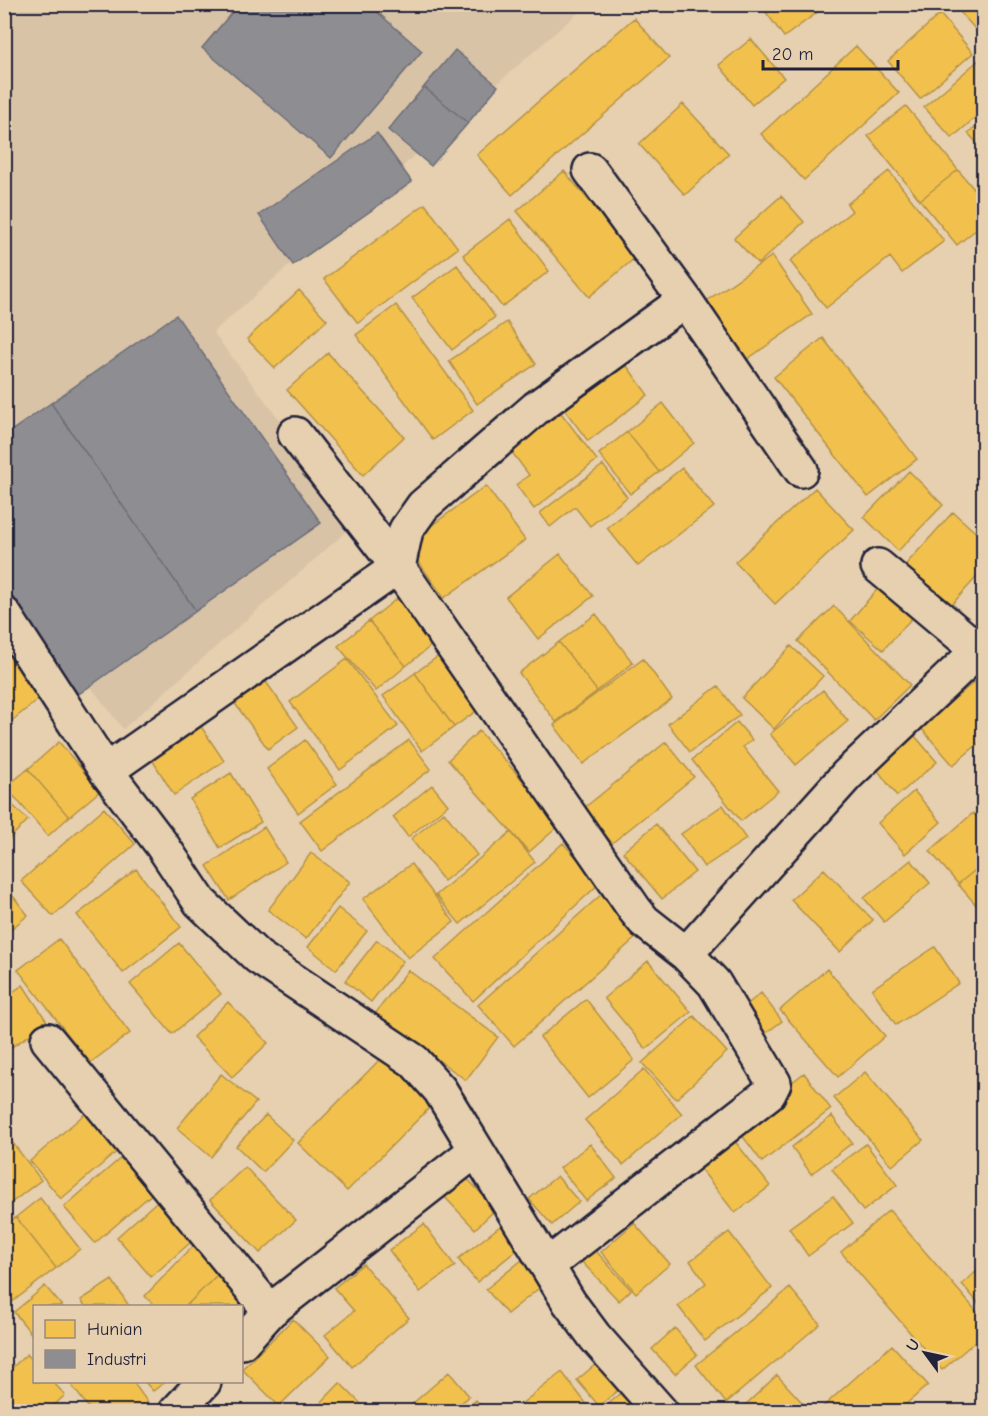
<svg xmlns="http://www.w3.org/2000/svg" width="988" height="1416" viewBox="0 0 988 1416" font-family="'Comic Neue',sans-serif">
	<rect width="100%" height="100%" fill="#e6d0af"/>
	<filter id="ink" filterUnits="userSpaceOnUse"><feTurbulence type="fractalNoise" baseFrequency=".0167" numOctaves="2"/><feDisplacementMap in="SourceGraphic" scale="12" xChannelSelector="R" yChannelSelector="G"/><feConvolveMatrix kernelMatrix="1 2 1 2 8 2 1 2 1" color-interpolation-filters="sRGB"/></filter>
	<g filter="url(#ink)">
		<path fill="#d8c3a6" d="M 5,5 L 587,5 L 213,332 L 357,522 L 123,729 L 5,574 Z"/>
		<path fill="#f2c14e" stroke="#b49148" stroke-width="1.5" d="M 760,4 L 814,4 L 819,11 L 784,37 Z
			M 953,4 L 984,4 L 984,39 Z
			M 940,14 L 973,53 L 920,99 L 888,61 Z
			M 634,18 L 669,58 L 512,195 L 477,155 Z
			M 751,39 L 784,78 L 752,105 L 719,65 Z
			M 856,46 L 899,93 L 804,180 L 761,134 Z
			M 979,60 L 984,64 L 984,110 L 952,138 L 924,107 Z
			M 683,104 L 729,154 L 685,195 L 639,144 Z
			M 906,106 L 958,170 L 920,200 L 868,136 Z
			M 984,120 L 984,151 L 968,133 Z
			M 958,170 L 984,201 L 984,223 L 957,245 L 920,200 Z
			M 564,171 L 636,257 L 589,297 L 517,211 Z
			M 889,171 L 944,241 L 902,273 L 890,257 L 826,308 L 790,261 L 852,211 L 847,204 Z
			M 781,196 L 804,222 L 758,264 L 734,238 Z
			M 425,204 L 458,248 L 358,323 L 324,279 Z
			M 510,219 L 549,271 L 502,307 L 463,255 Z
			M 772,256 L 812,314 L 739,365 L 699,306 Z
			M 457,265 L 495,317 L 452,350 L 412,298 Z
			M 299,290 L 327,320 L 275,368 L 247,339 Z
			M 396,305 L 473,410 L 433,440 L 356,335 Z
			M 507,322 L 536,364 L 477,404 L 449,361 Z
			M 823,338 L 917,459 L 868,497 L 774,377 Z
			M 328,353 L 404,437 L 363,475 L 287,390 Z
			M 619,355 L 648,395 L 588,441 L 558,401 Z
			M 663,403 L 694,443 L 659,472 L 627,432 Z
			M 555,405 L 597,460 L 534,509 L 516,485 L 529,475 L 505,443 Z
			M 627,432 L 659,472 L 630,494 L 599,454 Z
			M 603,465 L 627,497 L 590,526 L 575,507 L 550,527 L 540,513 Z
			M 682,468 L 714,507 L 638,566 L 607,528 Z
			M 909,471 L 943,505 L 898,551 L 864,517 Z
			M 486,486 L 525,540 L 444,598 L 406,544 Z
			M 815,488 L 854,530 L 775,604 L 735,562 Z
			M 953,512 L 984,540 L 984,569 L 945,612 L 900,571 Z
			M 560,554 L 593,596 L 538,639 L 506,597 Z
			M 886,579 L 920,609 L 883,650 L 850,621 Z
			M 400,596 L 437,641 L 406,666 L 369,621 Z
			M 834,606 L 910,685 L 874,720 L 798,641 Z
			M 596,614 L 633,663 L 597,691 L 559,642 Z
			M 369,621 L 406,666 L 376,691 L 338,646 Z
			M 559,642 L 597,691 L 556,722 L 519,673 Z
			M 4,645 L 45,694 L 4,727 Z
			M 791,646 L 823,676 L 774,729 L 742,698 Z
			M 447,650 L 486,704 L 454,727 L 415,673 Z
			M 347,659 L 398,726 L 340,770 L 290,702 Z
			M 643,659 L 672,699 L 583,764 L 554,725 Z
			M 259,672 L 298,727 L 268,749 L 228,694 Z
			M 415,673 L 454,727 L 422,751 L 383,696 Z
			M 981,676 L 984,679 L 984,739 L 953,765 L 921,728 Z
			M 718,686 L 740,715 L 690,752 L 668,724 Z
			M 823,690 L 848,721 L 796,765 L 770,734 Z
			M 737,722 L 752,740 L 743,747 L 778,791 L 741,821 L 692,760 Z
			M 200,725 L 224,761 L 174,795 L 151,758 Z
			M 909,729 L 937,762 L 897,796 L 870,760 Z
			M 479,731 L 561,824 L 529,852 L 448,760 Z
			M 305,740 L 337,784 L 298,813 L 267,769 Z
			M 409,740 L 431,769 L 322,851 L 300,821 Z
			M 59,742 L 100,791 L 69,817 L 28,769 Z
			M 666,742 L 694,777 L 612,843 L 584,808 Z
			M 28,769 L 69,817 L 48,836 L 6,787 Z
			M 231,773 L 261,822 L 220,848 L 190,799 Z
			M 432,785 L 448,805 L 408,837 L 393,817 Z
			M 914,791 L 941,822 L 905,854 L 878,823 Z
			M 4,797 L 28,820 L 4,844 Z
			M 723,805 L 746,839 L 704,867 L 681,834 Z
			M 104,808 L 135,844 L 53,916 L 21,881 Z
			M 444,812 L 477,855 L 444,881 L 411,839 Z
			M 973,813 L 984,825 L 984,863 L 958,884 L 930,851 Z
			M 656,824 L 695,872 L 662,899 L 623,852 Z
			M 264,827 L 286,862 L 229,900 L 207,866 Z
			M 511,832 L 535,862 L 460,924 L 436,895 Z
			M 563,843 L 600,883 L 473,1001 L 435,959 Z
			M 311,853 L 350,882 L 306,939 L 268,910 Z
			M 911,860 L 930,883 L 884,922 L 864,898 Z
			M 984,863 L 984,900 L 977,906 L 958,884 Z
			M 411,864 L 454,922 L 408,958 L 363,899 Z
			M 136,869 L 181,927 L 123,973 L 77,915 Z
			M 824,869 L 873,920 L 840,952 L 791,900 Z
			M 4,885 L 28,915 L 4,935 Z
			M 603,893 L 640,934 L 514,1046 L 478,1005 Z
			M 338,908 L 367,931 L 336,970 L 308,947 Z
			M 59,939 L 130,1033 L 90,1063 L 18,970 Z
			M 377,940 L 403,961 L 371,1002 L 345,981 Z
			M 179,943 L 221,994 L 172,1034 L 130,984 Z
			M 935,947 L 959,983 L 896,1025 L 872,989 Z
			M 648,961 L 691,1012 L 646,1049 L 604,998 Z
			M 827,969 L 885,1036 L 838,1077 L 780,1010 Z
			M 408,970 L 498,1037 L 466,1080 L 375,1014 Z
			M 23,985 L 48,1023 L 4,1052 L 4,998 Z
			M 761,993 L 782,1021 L 766,1033 L 745,1006 Z
			M 586,999 L 634,1060 L 588,1098 L 540,1037 Z
			M 228,1002 L 268,1043 L 232,1077 L 193,1037 Z
			M 694,1016 L 727,1052 L 676,1099 L 642,1063 Z
			M 388,1051 L 438,1099 L 347,1191 L 298,1143 Z
			M 644,1069 L 682,1114 L 623,1165 L 585,1120 Z
			M 865,1072 L 923,1140 L 892,1166 L 834,1098 Z
			M 804,1073 L 831,1109 L 762,1162 L 735,1126 Z
			M 221,1074 L 256,1102 L 211,1157 L 177,1128 Z
			M 94,1106 L 126,1144 L 61,1199 L 30,1161 Z
			M 266,1115 L 293,1140 L 263,1172 L 236,1146 Z
			M 832,1116 L 852,1143 L 811,1174 L 792,1147 Z
			M 727,1131 L 770,1186 L 735,1213 L 693,1159 Z
			M 6,1134 L 41,1180 L 7,1206 L 4,1202 Z
			M 590,1144 L 616,1178 L 586,1201 L 560,1168 Z
			M 866,1144 L 897,1185 L 863,1211 L 832,1169 Z
			M 122,1157 L 153,1193 L 95,1243 L 64,1207 Z
			M 245,1167 L 296,1220 L 260,1253 L 210,1200 Z
			M 459,1170 L 496,1209 L 475,1229 L 438,1190 Z
			M 557,1176 L 579,1202 L 552,1225 L 529,1199 Z
			M 164,1195 L 198,1236 L 151,1277 L 117,1237 Z
			M 833,1196 L 853,1223 L 808,1256 L 789,1228 Z
			M 40,1198 L 80,1249 L 56,1268 L 16,1217 Z
			M 889,1210 L 984,1320 L 984,1334 L 942,1370 L 841,1252 Z
			M 16,1217 L 56,1268 L 7,1306 L 4,1302 L 4,1226 Z
			M 504,1223 L 522,1246 L 477,1282 L 458,1259 Z
			M 634,1223 L 670,1264 L 636,1293 L 601,1252 Z
			M 424,1224 L 455,1266 L 420,1292 L 389,1250 Z
			M 729,1232 L 772,1288 L 705,1341 L 678,1306 L 706,1283 L 690,1261 Z
			M 195,1244 L 221,1271 L 186,1306 L 155,1306 L 145,1296 Z
			M 595,1250 L 631,1290 L 619,1301 L 582,1262 Z
			M 522,1260 L 543,1285 L 507,1314 L 486,1289 Z
			M 363,1264 L 409,1318 L 352,1367 L 325,1335 L 354,1311 L 334,1288 Z
			M 984,1265 L 984,1310 L 962,1284 Z
			M 221,1271 L 248,1296 L 238,1306 L 186,1306 Z
			M 112,1280 L 129,1306 L 85,1306 L 81,1300 Z
			M 45,1286 L 62,1306 L 34,1306 L 34,1337 L 14,1312 Z
			M 790,1288 L 820,1324 L 726,1403 L 696,1365 Z
			M 293,1319 L 330,1356 L 279,1406 L 242,1369 Z
			M 675,1328 L 697,1355 L 675,1374 L 652,1349 Z
			M 892,1345 L 928,1385 L 897,1412 L 817,1412 Z
			M 27,1354 L 34,1362 L 34,1382 L 53,1382 L 65,1395 L 47,1412 L 23,1412 L 4,1391 L 4,1375 Z
			M 602,1359 L 624,1385 L 599,1406 L 577,1380 Z
			M 449,1372 L 469,1396 L 451,1412 L 403,1412 Z
			M 562,1372 L 591,1410 L 589,1412 L 511,1412 Z
			M 777,1375 L 809,1410 L 738,1412 Z
			M 69,1382 L 133,1382 L 149,1404 L 139,1412 L 92,1412 Z
			M 145,1382 L 165,1382 L 153,1391 Z
			M 340,1383 L 369,1412 L 312,1412 Z
			M 626,1388 L 647,1412 L 600,1412 Z
			M 476,1400 L 485,1412 L 462,1412 Z"/>
		<path fill="#8d8d92" stroke="#6d6d78" stroke-width="1.5" d="M 239,4 L 368,4 L 422,51 L 331,158 L 202,48 Z
			M 455,50 L 498,86 L 468,123 L 424,87 Z
			M 424,87 L 468,123 L 431,166 L 388,130 Z
			M 377,133 L 412,182 L 293,265 L 259,215 Z
			M 176,315 L 321,523 L 196,611 L 51,403 Z
			M 51,403 L 196,611 L 76,696 L 4,594 L 4,436 Z"/>
		<g fill="none" stroke-linecap="round" stroke-linejoin="round">
			<defs>
				<path id="minor" d="M 590,170 L 685,300 L 801,470
					M 295,434 L 398,567 L 635,910 L 644,921 L 686,954 L 847,775 L 984,645
					M 878,566 L 984,655
					M 4,614 L 106,771 L 162,845 L 200,902 L 258,957 L 414,1061 L 440,1090 L 569,1302 L 595,1337 L 661,1412
					M 106,771 L 398,567 L 406,530 L 423,506 L 536,408 L 685,300
					M 48,1040 L 270,1311
					M 548,1265 L 769,1093 L 774,1083 L 714,983 L 686,954
					M 242,1342 L 270,1311 L 476,1150
					M 176,1412 L 204,1382"/>
			</defs>
			<use href="#minor" stroke="#22223b" stroke-width="38"/>
			<use href="#minor" stroke="#e6d0af" stroke-width="33"/>
		</g>
	</g>
	<rect width="988" height="1416" fill="none" stroke="#e6d0af" stroke-width="24"/>
	<rect x="12" y="12" width="964" height="1392" fill="none" stroke="#22223b" stroke-width="2" filter="url(#ink)"/>
	<rect x="33" y="1305" width="210" height="78" fill="#e6d0af" stroke="#988a81" stroke-width="1.5"/>
	<rect x="45" y="1320" width="30" height="18" fill="#f2c14e" stroke="#988a81" stroke-width="1.5"/>
	<text x="87" y="1335" font-size="18" fill="#22223b">Hunian</text>
	<rect x="45" y="1350" width="30" height="18" fill="#8d8d92" stroke="#988a81" stroke-width="1.5"/>
	<text x="87" y="1365" font-size="18" fill="#22223b">Industri</text>
	<g transform="translate(925 1353) rotate(303)" stroke="#e6d0af" stroke-width="4.5" paint-order="stroke">
	<path d="M0-4.5L10 22L0 15L-10 22Z" fill="#22223b"/>
	<text y="-9" font-size="16" font-weight="bold" text-anchor="middle" fill="#22223b">U</text>
	</g>
	<path d="M763 60v9h135v-9" fill="none" stroke="#22223b" stroke-width="3"/>
	<text x="772" y="60" font-size="18" fill="#22223b" stroke="#e6d0af" stroke-width="4.5" paint-order="stroke">20 m</text>
</svg>
